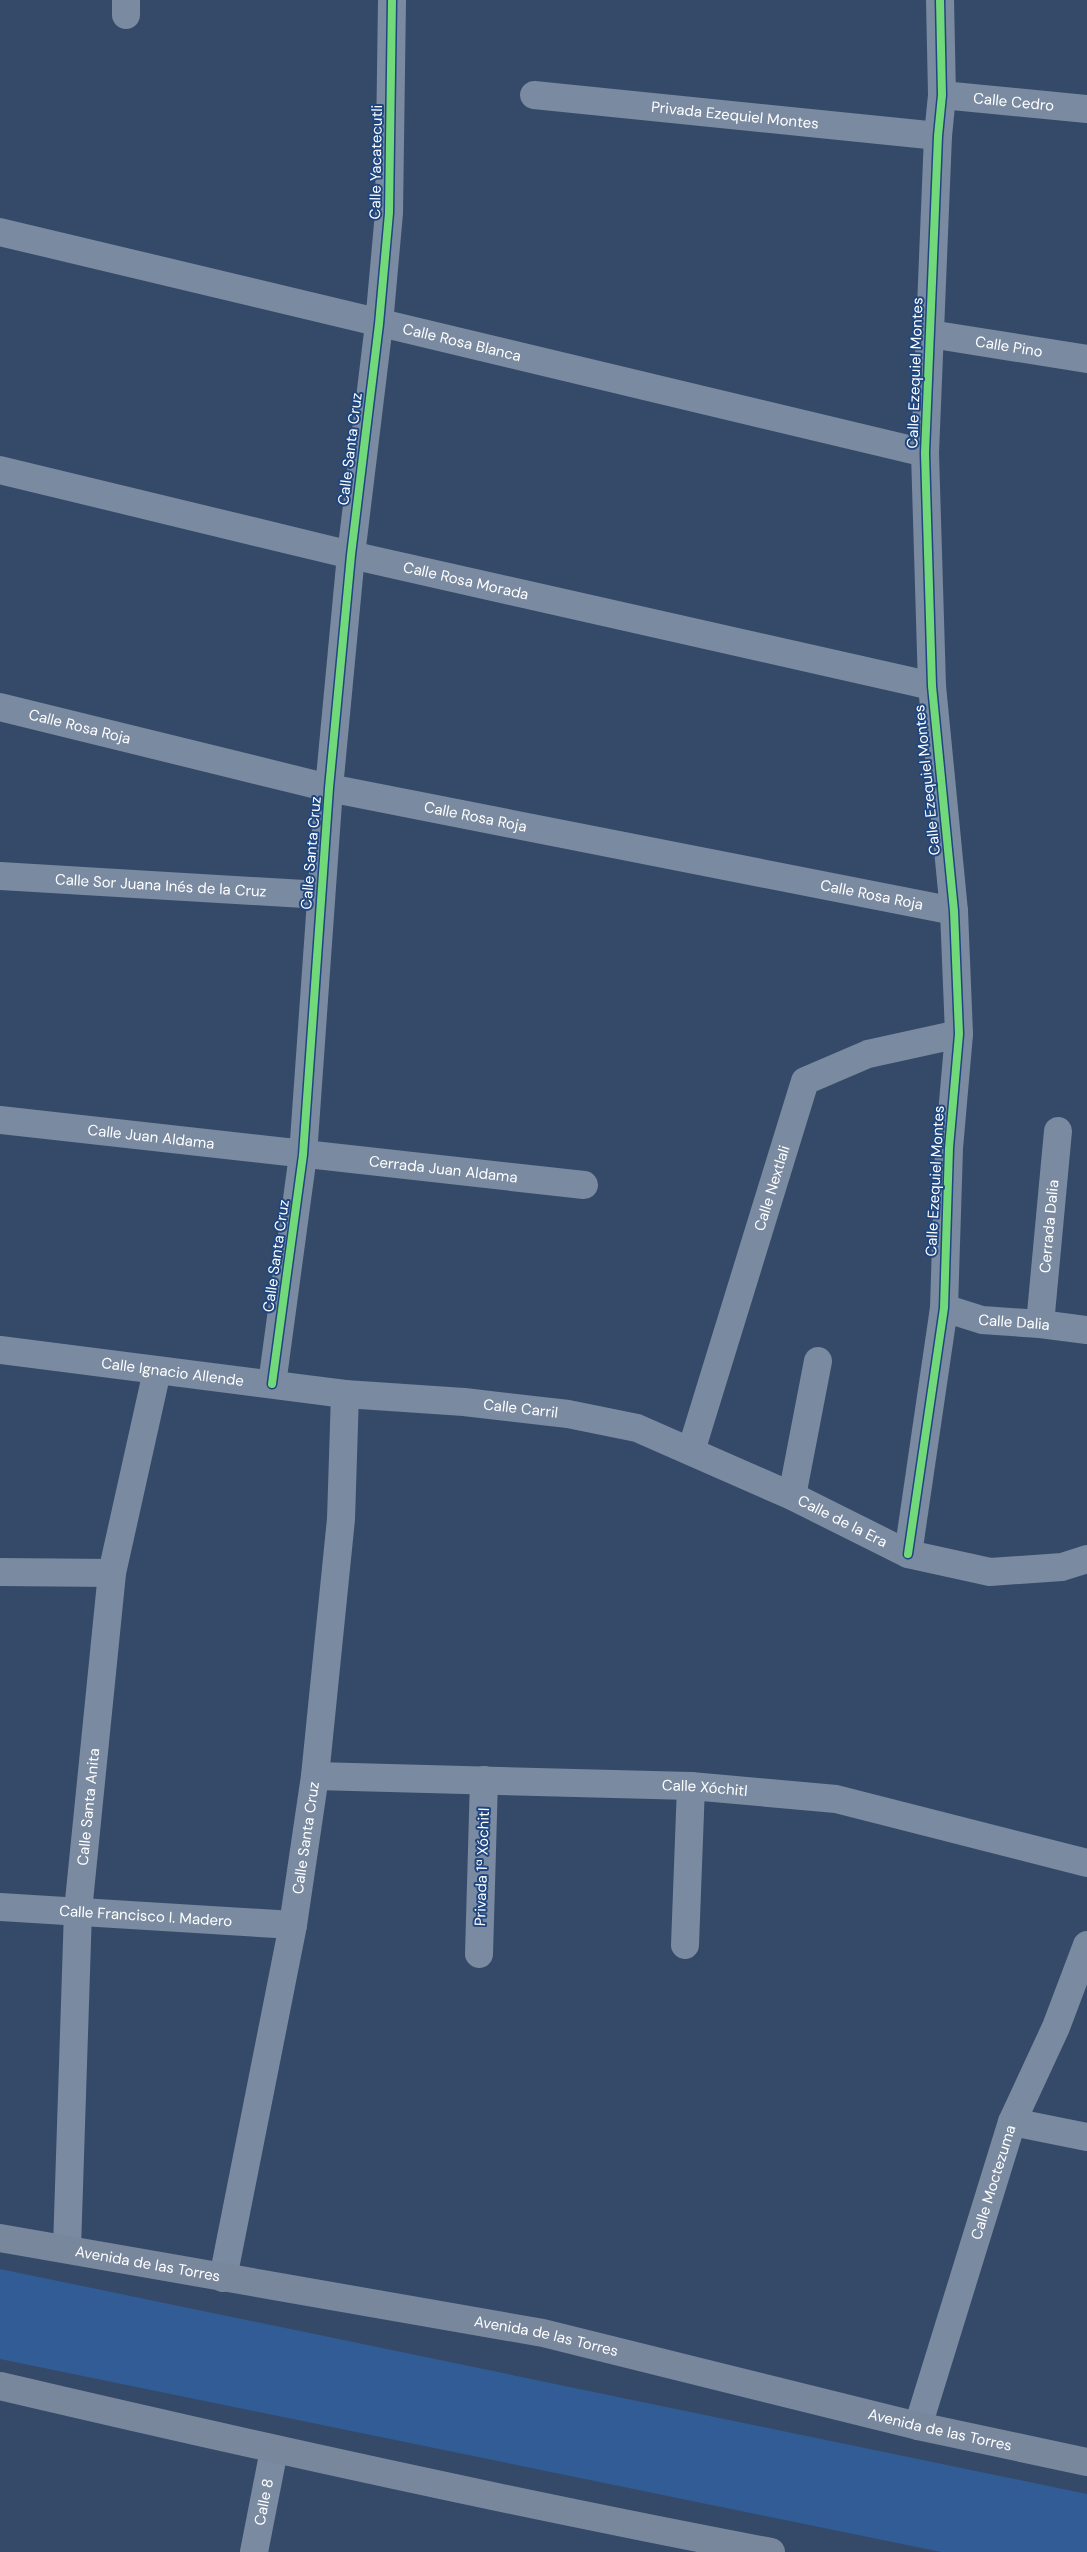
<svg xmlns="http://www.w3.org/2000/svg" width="1087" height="2552" viewBox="0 0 1087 2552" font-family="'DM Sans',sans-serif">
	<rect width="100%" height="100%" fill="#354a69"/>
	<path fill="#325c96" d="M 0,2269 L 1087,2494 L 1087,2552 L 941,2552 L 0,2359 Z"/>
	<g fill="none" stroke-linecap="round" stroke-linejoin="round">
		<g stroke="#7a8aa0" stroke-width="28">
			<path d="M 126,15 L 126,0"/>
			<path id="s1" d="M 534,95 L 938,136"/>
			<path id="s2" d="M 942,95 L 1087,109"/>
			<path id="s3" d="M 0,232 L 925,453"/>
			<path id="s4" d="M 930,334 L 1087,359"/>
			<path id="s5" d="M 0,470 L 351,555 L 932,686"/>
			<path id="s6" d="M 0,707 L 329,788 L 954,911"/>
			<path id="s7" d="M 0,876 L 321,895"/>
			<path id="s8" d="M 0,1120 L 584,1185"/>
			<path id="s9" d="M 944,1308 L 982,1320 L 1040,1324 L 1087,1330"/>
			<path id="s10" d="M 1040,1324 L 1058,1131"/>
			<path id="s11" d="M 0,1350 L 345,1394 L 464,1402 L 568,1414 L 637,1428 L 792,1496 L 908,1554 L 990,1572 L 1062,1567 L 1087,1559"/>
			<path d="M 272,1384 L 303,1155 L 329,788 L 351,555 L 379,324 L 389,213 L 392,0"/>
			<path id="s12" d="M 691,1451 L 805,1081 L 868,1054 L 959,1034"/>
			<path d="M 792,1496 L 818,1361"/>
			<path d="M 908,1554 L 944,1308 L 949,1148 L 959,1034 L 954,911 L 932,686 L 925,453 L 938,136 L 942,95 L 940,0"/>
			<path d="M 0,1572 L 112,1573"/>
			<path id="s13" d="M 315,1776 L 691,1786 L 836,1799 L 1087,1863"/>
			<path id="s14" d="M 0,1907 L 293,1925"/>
			<path d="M 685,1945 L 691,1786"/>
			<path d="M 479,1954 L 484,1780"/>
			<path d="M 1012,2122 L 1087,2137"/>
			<path id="s15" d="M 67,2248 L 78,1911 L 112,1573 L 157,1371"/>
			<path id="s16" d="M 223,2278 L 293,1925 L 315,1776 L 341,1519 L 345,1394"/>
			<path id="s17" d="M 918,2426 L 1012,2122 L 1056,2027 L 1087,1945"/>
			<path id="s18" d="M 254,2552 L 274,2450"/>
		</g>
		<g stroke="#79879d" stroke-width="28">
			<path id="s19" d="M 0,2238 L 543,2333 L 918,2426 L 1087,2462"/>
			<path d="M 0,2386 C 256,2446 513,2503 771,2552"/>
		</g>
		<defs>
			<path id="cycleway" d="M 272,1384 L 303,1155 L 329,788 L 351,555 L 379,324 L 389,213 L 392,0
				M 908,1554 L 944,1308 L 949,1148 L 959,1034 L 954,911 L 932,686 L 925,453 L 938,136 L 942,95 L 940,0"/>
		</defs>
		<use href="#cycleway" stroke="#1f467f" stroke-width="11"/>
		<use href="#cycleway" stroke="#71d979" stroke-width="8"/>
	</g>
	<g text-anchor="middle" stroke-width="4" stroke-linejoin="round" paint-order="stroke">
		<g font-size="15" fill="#fff" stroke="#1f467f">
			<text dy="5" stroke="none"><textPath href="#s2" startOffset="72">Calle Cedro</textPath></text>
			<text dy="5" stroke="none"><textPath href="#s1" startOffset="202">Privada Ezequiel Montes</textPath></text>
			<text transform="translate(376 162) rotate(-89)" y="5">Calle Yacatecutli</text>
			<text dy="5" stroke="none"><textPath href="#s3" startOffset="475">Calle Rosa Blanca</textPath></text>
			<text dy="5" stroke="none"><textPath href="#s4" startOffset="80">Calle Pino</textPath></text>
			<text transform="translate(915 373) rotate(-88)" y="5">Calle Ezequiel Montes</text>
			<text transform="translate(350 449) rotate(-83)" y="5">Calle Santa Cruz</text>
			<text dy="5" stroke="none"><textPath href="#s5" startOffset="479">Calle Rosa Morada</textPath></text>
			<text dy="5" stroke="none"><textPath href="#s6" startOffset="82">Calle Rosa Roja</textPath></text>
			<text transform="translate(927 780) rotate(-96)" y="5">Calle Ezequiel Montes</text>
			<text dy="5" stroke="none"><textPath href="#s6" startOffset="488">Calle Rosa Roja</textPath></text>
			<text transform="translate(311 853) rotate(-85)" y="5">Calle Santa Cruz</text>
			<text dy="5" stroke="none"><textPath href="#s7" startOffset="161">Calle Sor Juana Inés de la Cruz</textPath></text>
			<text dy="5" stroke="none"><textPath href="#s6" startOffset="892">Calle Rosa Roja</textPath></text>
			<text dy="5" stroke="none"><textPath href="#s8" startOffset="152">Calle Juan Aldama</textPath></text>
			<text dy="5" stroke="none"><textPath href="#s8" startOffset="446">Cerrada Juan Aldama</textPath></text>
			<text transform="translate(935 1181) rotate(-87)" y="5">Calle Ezequiel Montes</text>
			<text dy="5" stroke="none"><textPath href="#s12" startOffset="275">Calle Nextlali</textPath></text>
			<text dy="5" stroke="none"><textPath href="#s10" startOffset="98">Cerrada Dalia</textPath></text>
			<text transform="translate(276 1256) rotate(-82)" y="5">Calle Santa Cruz</text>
			<text dy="5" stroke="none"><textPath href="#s9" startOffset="72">Calle Dalia</textPath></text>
			<text dy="5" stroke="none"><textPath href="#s11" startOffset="174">Calle Ignacio Allende</textPath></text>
			<text dy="5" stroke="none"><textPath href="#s11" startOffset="524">Calle Carril</textPath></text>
			<text dy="5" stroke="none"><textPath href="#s11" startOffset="868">Calle de la Era</textPath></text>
			<text dy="5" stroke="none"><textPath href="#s13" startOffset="390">Calle Xóchitl</textPath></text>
			<text dy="5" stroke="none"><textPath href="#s15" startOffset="442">Calle Santa Anita</textPath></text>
			<text dy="5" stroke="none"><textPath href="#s16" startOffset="448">Calle Santa Cruz</textPath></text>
			<text transform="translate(482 1867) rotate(-88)" y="5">Privada 1ª Xóchitl</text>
			<text dy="5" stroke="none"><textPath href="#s14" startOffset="146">Calle Francisco I. Madero</textPath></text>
			<text dy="5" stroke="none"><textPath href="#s17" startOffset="255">Calle Moctezuma</textPath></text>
			<text dy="5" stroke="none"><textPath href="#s19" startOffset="150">Avenida de las Torres</textPath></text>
			<text dy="5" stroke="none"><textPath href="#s19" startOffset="555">Avenida de las Torres</textPath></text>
			<text dy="5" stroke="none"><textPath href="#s19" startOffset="960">Avenida de las Torres</textPath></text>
			<text dy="5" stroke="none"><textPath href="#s18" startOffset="51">Calle 8</textPath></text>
		</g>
	</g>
</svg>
